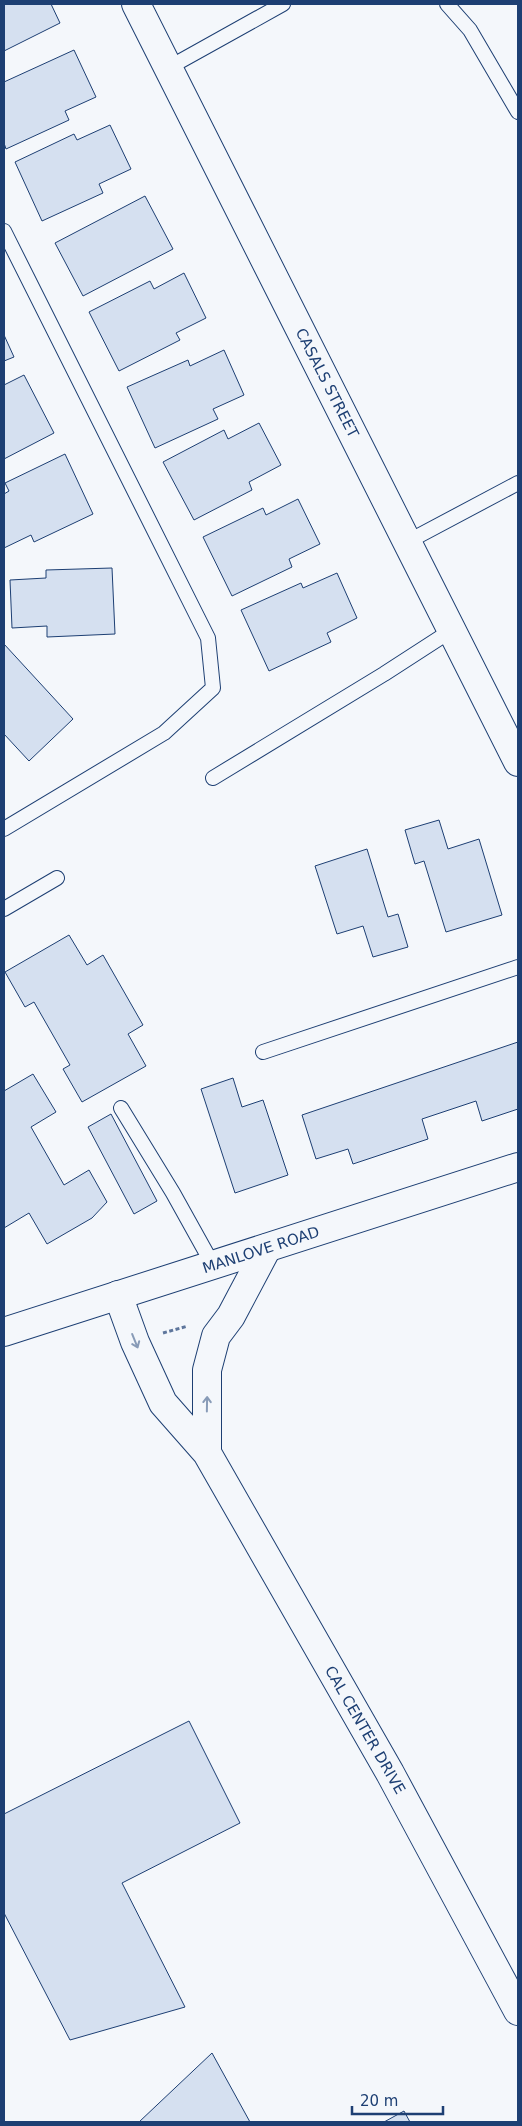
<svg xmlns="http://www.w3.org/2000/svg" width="522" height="2126" viewBox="0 0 522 2126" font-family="'DejaVu Sans',sans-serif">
	<rect width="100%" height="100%" fill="#f4f7fb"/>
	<path fill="#d5e0f0" stroke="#1d3f73" d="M 4,4 L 51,4 L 60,23 L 4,51 Z
		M 74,50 L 96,97 L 65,111 L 69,120 L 6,149 L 4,143 L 4,82 Z
		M 110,125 L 131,169 L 99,184 L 103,193 L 42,221 L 15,162 L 74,134 L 77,140 Z
		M 145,196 L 173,249 L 83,296 L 55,243 Z
		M 184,273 L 206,318 L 176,333 L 180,340 L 119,371 L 89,312 L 150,281 L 154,289 Z
		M 4,335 L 14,357 L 4,361 Z
		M 224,350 L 244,395 L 213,409 L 218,419 L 155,448 L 127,387 L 188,360 L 190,366 Z
		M 24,375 L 54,433 L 4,459 L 4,385 Z
		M 259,423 L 281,465 L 249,482 L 252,490 L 194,520 L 163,462 L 224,430 L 228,439 Z
		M 65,454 L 93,514 L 34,542 L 31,535 L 4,548 L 4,494 L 9,491 L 5,483 Z
		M 298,499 L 320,544 L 289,559 L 292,567 L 232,596 L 203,537 L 263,508 L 266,515 Z
		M 112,568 L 115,634 L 47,637 L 47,626 L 12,628 L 10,580 L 46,578 L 46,570 Z
		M 337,573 L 357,618 L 327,633 L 331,642 L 269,671 L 241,610 L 301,583 L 303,588 Z
		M 4,644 L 73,719 L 29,761 L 4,734 Z
		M 439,820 L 448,849 L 479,839 L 502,915 L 446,932 L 424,861 L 415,864 L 405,830 Z
		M 367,849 L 388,917 L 398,914 L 408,947 L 373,957 L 363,926 L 337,934 L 315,866 Z
		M 69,935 L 87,965 L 103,955 L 143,1025 L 128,1034 L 146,1066 L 82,1102 L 63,1069 L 70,1065 L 34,1002 L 25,1007 L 5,972 Z
		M 518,1042 L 518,1109 L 482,1121 L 476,1101 L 422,1119 L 428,1139 L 353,1164 L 348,1149 L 316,1159 L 302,1115 Z
		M 33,1074 L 56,1112 L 31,1127 L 64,1185 L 89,1170 L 107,1202 L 92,1218 L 47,1244 L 29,1213 L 4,1228 L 4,1091 Z
		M 233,1078 L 242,1107 L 263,1100 L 288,1175 L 235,1193 L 201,1089 Z
		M 111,1114 L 157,1201 L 134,1214 L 88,1127 Z
		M 189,1721 L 240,1823 L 122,1883 L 185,2007 L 70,2040 L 4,1913 L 4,1814 Z
		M 212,2053 L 250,2122 L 139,2122 Z
		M 404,2111 L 410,2122 L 384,2122 Z"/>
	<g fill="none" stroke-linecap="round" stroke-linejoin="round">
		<defs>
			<path id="service" d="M 447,4 L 470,30 L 518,112
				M 168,68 L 283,4
				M 4,231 L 208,638 L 213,688 L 164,733 L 4,829
				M 407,542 L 518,483
				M 213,778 L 384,674 L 452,630
				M 4,909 L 57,878
				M 263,1052 L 518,967
				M 121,1108 L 173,1193 L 213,1265"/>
			<path id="minor" d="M 136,4 L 518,762
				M 118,1295 L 135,1342 L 163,1403 L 207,1453 L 390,1773 L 518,2011
				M 207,1453 L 207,1370 L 216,1336 L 231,1316 L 267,1248"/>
			<path id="tertiary" d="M 4,1332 L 518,1167"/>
		</defs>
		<use href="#service" stroke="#1d3f73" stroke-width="16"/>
		<use href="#minor" stroke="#1d3f73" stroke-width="30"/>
		<use href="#tertiary" stroke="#1d3f73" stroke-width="30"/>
		<path stroke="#5e769c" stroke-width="3" stroke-dasharray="4 2.5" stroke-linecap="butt" d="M 163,1333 L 188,1326"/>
		<use href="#service" stroke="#f4f7fb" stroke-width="14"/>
		<use href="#minor" stroke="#f4f7fb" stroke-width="28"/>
		<use href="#tertiary" stroke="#f4f7fb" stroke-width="28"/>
	</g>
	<defs><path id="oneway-shaft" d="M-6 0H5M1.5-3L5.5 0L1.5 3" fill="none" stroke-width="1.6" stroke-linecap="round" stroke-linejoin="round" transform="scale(1.25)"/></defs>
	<g stroke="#889bb7">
		<use href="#oneway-shaft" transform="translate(135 1341) rotate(68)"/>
		<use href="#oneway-shaft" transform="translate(207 1404) rotate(-89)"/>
	</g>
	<g text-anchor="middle" stroke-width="4" stroke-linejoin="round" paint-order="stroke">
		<g font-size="15" fill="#1d3f73" stroke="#f4f7fb">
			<text transform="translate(327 383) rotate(63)" y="5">CASALS STREET</text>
			<text transform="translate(261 1250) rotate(-18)" y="5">MANLOVE ROAD</text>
			<text transform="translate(365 1730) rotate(60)" y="5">CAL CENTER DRIVE</text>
		</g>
	</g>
	<rect width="522" height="2126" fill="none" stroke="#1d3f73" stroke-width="10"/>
	<path d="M352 2106v8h91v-8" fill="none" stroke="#1d3f73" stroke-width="2.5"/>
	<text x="360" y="2106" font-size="15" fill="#1d3f73" stroke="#f4f7fb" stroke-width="4" paint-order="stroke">20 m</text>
</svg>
